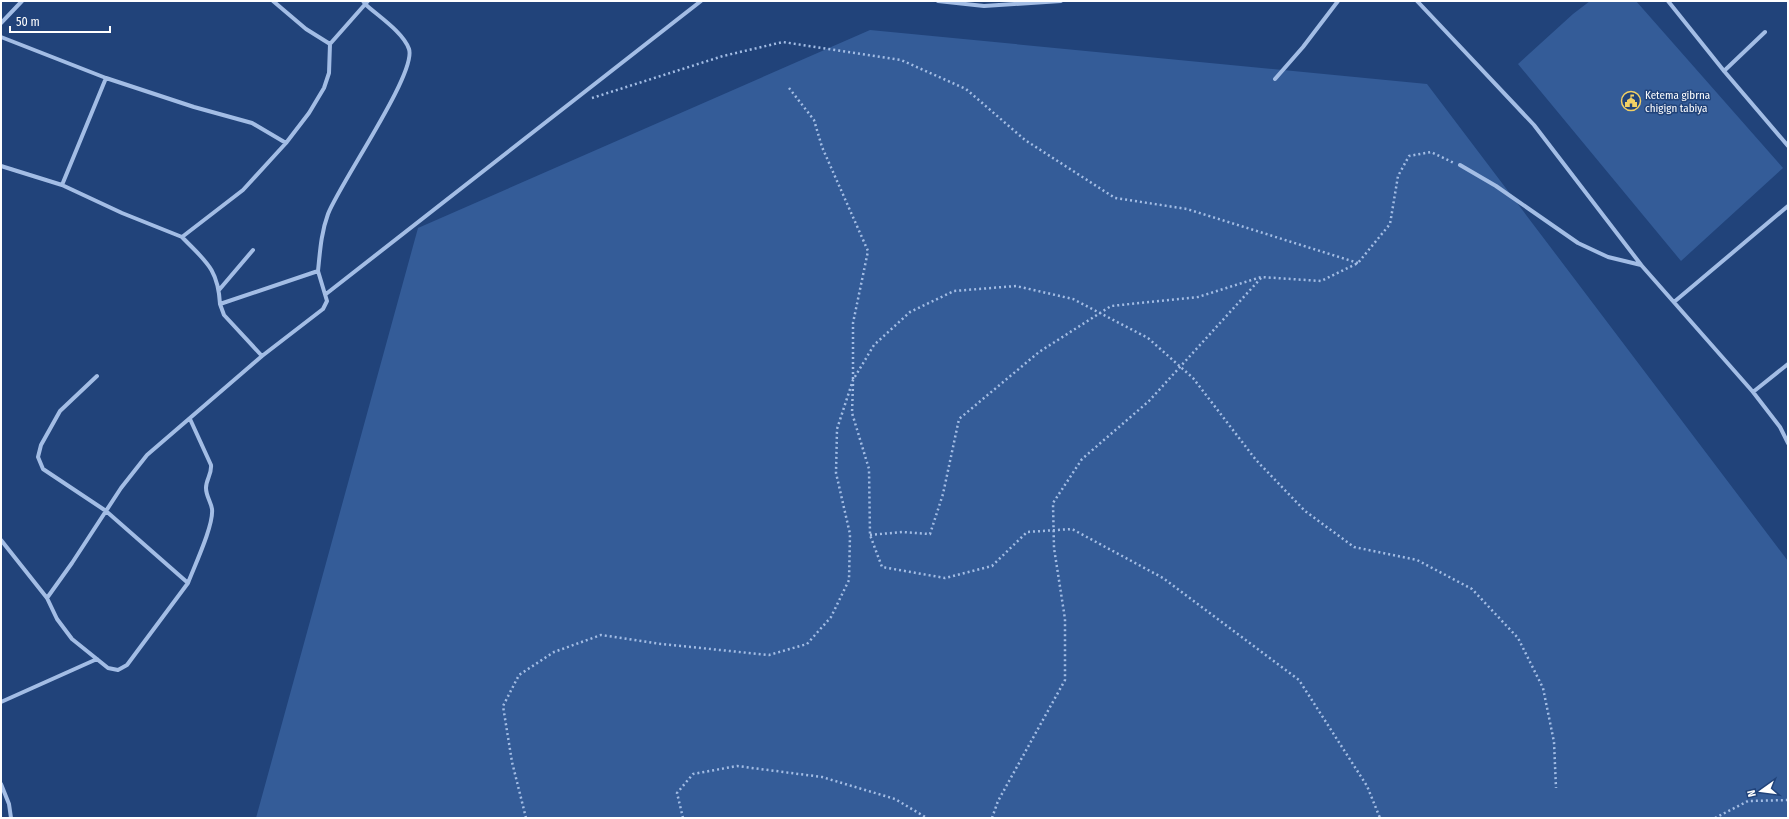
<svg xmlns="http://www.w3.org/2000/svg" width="1789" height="819" viewBox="0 0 1789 819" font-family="'Fira Sans Condensed',sans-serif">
	<rect width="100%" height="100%" fill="#21437a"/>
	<path fill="#345c98" d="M 1590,1 L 1636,1 L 1783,168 L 1681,261 L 1518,64 L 1573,14 Z
		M 870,30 L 1427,84 L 1788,561 L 1788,818 L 256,818 L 418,228 Z"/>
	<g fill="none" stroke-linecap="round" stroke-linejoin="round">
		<path stroke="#a3bde5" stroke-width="2.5" stroke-dasharray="2 3" stroke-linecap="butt" d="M 789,88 L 814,120 L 822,147 L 868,251 L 853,323 L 853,379
			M 592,98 L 723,56 L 783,42 L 901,60 L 966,89 L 1025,140 L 1115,198 L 1187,209 L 1358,263
			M 853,384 L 852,413 L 869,469 L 870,535 L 882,567 L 945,578 L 992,566 L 1027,532 L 1072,529 L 1163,578 L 1299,680 L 1367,786 L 1380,818
			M 870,535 L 902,532 L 930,534 L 943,494 L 959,419 L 1039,352 L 1111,306 L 1198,297 L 1261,277 L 1321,281 L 1358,263 L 1390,224 L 1398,176 L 1409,156 L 1431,152 L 1454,163
			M 526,818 L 512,762 L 503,706 L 519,675 L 554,652 L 601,635 L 661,644 L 769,655 L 807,644 L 831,617 L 849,580 L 850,534 L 836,473 L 837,429 L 853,380 L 874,345 L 910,312 L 954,291 L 1016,286 L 1073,299 L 1148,338 L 1193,378 L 1256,460 L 1305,511 L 1354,547 L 1417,560 L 1472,589 L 1518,638 L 1543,688 L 1554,742 L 1556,788
			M 683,818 L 677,793 L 693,774 L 737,766 L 822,777 L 895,799 L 927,818
			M 992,818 L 998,801 L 1065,680 L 1065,619 L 1054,548 L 1053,503 L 1082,459 L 1149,401 L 1261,278
			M 1715,818 L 1748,801 L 1788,800"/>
		<path stroke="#a3bde5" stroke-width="4" d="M 273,1 L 306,29 L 330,44
			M 938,1 L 984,6 L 1061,1
			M 1417,1 L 1534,125 L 1642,266 L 1753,392 L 1780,427 L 1788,443
			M 1668,1 L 1724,71 L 1788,146
			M 1,23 L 22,1
			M 1,37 L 106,78 L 62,185
			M 1724,71 L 1765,32
			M 106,78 L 194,107 L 252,123 L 286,143
			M 1275,79 L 1303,47 L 1338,1
			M 1460,165 L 1496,186 L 1578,243 L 1608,257 L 1641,265
			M 1,166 L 62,185 L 122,213 L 182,237 L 243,190 L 286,143 L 309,113 L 324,88 L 329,73 L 330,44 L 368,1
			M 182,237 C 205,261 218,268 220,304 L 318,271 C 320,252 321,233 328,214 C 340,183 417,73 409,49 C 403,32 378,16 365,4 L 363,1
			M 219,290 L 253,250
			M 326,294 L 701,1
			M 1674,302 L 1788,206
			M 220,304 L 224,315 L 262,356 L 323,309 L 327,301 L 318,271
			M 1753,392 L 1788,364
			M 1,540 L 47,598 L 72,563 L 121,488 L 147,455 L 262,356
			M 188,583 C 194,567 214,525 212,509 C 211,502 206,496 206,488 C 206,479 212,474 211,465 L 190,419
			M 47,598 L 57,619 L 72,639 L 108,668 L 118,670 L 127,665 L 188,583 L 106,511 L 43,469 L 38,457 L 41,445 L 60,411 L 97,376
			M 1,702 L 97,659
			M 1,784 L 9,804 L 11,818"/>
	</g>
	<defs>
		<symbol id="civic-ring" viewBox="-11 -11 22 22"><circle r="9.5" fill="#21437a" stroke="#f2d064" stroke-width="1.5"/><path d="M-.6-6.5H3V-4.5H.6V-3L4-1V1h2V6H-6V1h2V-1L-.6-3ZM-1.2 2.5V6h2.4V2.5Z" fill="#f2d064"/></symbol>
	</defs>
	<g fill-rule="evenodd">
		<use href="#civic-ring" x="1620" y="90" width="22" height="22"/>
	</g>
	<g text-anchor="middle" stroke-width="3" stroke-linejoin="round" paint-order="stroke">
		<g font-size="11" fill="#fff" stroke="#21437a" text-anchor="start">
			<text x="1645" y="99">Ketema gibrna<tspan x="1645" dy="13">chigign tabiya</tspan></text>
		</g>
	</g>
	<rect width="1789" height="819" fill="none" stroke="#ffffff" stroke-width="4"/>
	<g transform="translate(1761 791) rotate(256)" stroke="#21437a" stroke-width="3" paint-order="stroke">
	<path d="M0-3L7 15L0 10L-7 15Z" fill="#ffffff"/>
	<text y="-6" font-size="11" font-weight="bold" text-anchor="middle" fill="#ffffff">N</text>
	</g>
	<path d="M10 26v6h100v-6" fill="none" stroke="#ffffff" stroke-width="2"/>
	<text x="16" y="26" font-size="12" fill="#ffffff" stroke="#21437a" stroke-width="3" paint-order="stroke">50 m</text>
</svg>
